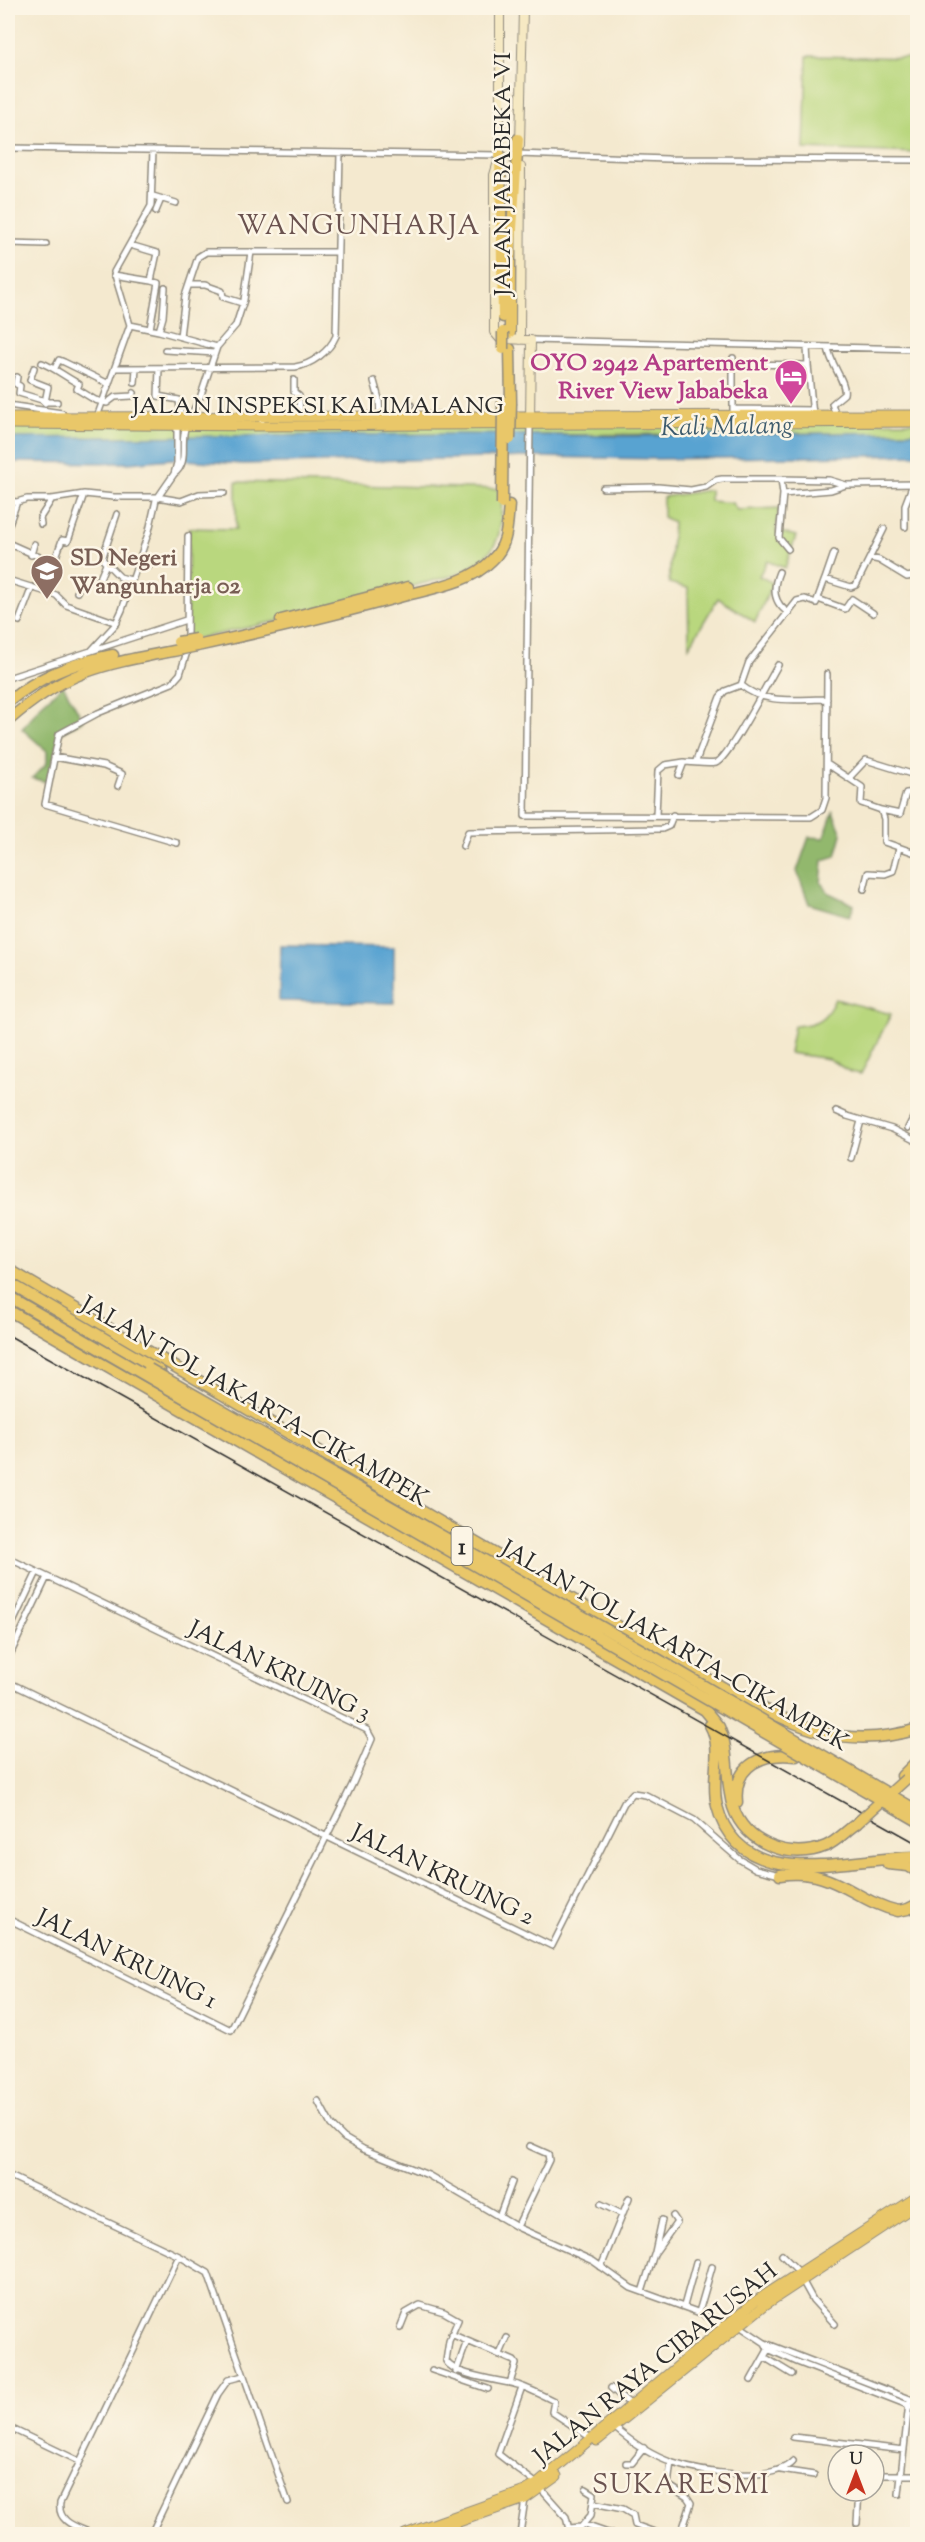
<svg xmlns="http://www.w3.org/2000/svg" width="925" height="2542" viewBox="0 0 925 2542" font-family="'Sorts Mill Goudy',serif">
	<rect width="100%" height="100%" fill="#fcf5e5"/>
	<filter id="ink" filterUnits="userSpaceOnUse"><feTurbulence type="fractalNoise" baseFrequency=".0167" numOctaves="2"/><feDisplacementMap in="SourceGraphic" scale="12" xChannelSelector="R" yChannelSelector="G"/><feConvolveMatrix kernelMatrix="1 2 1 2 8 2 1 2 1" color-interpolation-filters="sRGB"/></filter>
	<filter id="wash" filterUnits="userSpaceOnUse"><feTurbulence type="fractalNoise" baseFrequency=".008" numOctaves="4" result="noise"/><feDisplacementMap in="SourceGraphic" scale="24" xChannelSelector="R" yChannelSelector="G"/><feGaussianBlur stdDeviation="1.35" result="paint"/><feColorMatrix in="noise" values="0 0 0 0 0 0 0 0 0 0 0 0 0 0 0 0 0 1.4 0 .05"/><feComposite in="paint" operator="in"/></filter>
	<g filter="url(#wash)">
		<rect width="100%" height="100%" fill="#f4e9cf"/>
		<path fill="#b9d77e" stroke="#728154" stroke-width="1.5" d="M 807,56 L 917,58 L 917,153 L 804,149 Z
			M 918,422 L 917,432 L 858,433 L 8,438 L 8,424 Z
			M 236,482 L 502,489 C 501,538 503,552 455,575 L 282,620 L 186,641 L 189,528 L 236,529 Z
			M 710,490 L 710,501 L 732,503 L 737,510 L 779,508 L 776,531 L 796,536 L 785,568 L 767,561 L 759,576 L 773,583 L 755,622 L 718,598 L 689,647 L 688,588 L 669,583 L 673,522 L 663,517 L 663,497 Z
			M 835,999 L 891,1014 L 861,1074 L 850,1072 L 829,1059 L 789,1053 L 794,1026 C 817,1025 826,1019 835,999 Z"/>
		<path fill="#92b86d" stroke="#5e724c" stroke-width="1.5" d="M 63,685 L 83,720 L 60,734 L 47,782 L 32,778 L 47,763 L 47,751 L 22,729 L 42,704 Z
			M 833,812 L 842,834 L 836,856 L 823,860 L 821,883 L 829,893 L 854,905 L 850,916 L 809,904 L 797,871 L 809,837 L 824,838 Z"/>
		<path fill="#59a3d1" stroke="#42677e" stroke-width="1.5" d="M 917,432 L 918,455 L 659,459 L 530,457 L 242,464 L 171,459 L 129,463 L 8,462 L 8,438 L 454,434 L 622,436 Z
			M 280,945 L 394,947 L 394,1003 L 279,1001 Z"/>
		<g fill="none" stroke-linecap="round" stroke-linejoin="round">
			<path stroke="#59a3d1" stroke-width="8" d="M 864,445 L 918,444
				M 449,448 L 497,448
				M 585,448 L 713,447"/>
		</g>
	</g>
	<g filter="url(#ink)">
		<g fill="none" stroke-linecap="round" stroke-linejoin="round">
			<defs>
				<path id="minor" d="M 8,148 L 500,155
					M 517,154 L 668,159 L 918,160
					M 153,196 L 176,203
					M 156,211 L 161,199
					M 8,243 L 46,244
					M 114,275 L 151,281 L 157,253 L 130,245
					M 189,285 L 205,285 L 222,291 L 223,297 L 242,303
					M 130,325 L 159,331 L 217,347
					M 150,329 L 158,283 L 151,281
					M 159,331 L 163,317 L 165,288
					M 180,336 L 185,296 L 198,257 L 206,252 L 251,252
					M 531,340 L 918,349
					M 807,347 L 808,365
					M 828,347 C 830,365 847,382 844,394 L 832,404 L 836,415
					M 165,350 L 215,353
					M 42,363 C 55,368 65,377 79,384 L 77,389 L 95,400 L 107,403 L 115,397 L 132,396 L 134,393
					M 733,364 L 808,365 L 813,415
					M 34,368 L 30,380 L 48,387 L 45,402 L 57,402
					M 55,368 L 59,360 L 64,362 L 109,384
					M 116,368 L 295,367 C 311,365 329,352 336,336 L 340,153
					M 159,368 L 158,396 L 179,400 L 181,418
					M 17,377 L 16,384 L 20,386 L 19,393 L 42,400 L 45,403
					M 294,380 L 294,392 L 299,396 L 300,417
					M 374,381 L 379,399 L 380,418
					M 135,383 L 136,368
					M 251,397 L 261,398 L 262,426
					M 8,405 L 62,413
					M 733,409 L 813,410
					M 733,410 L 733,358
					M 97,417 L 130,325 L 114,272 L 151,206 L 153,150
					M 404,417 L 406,407 L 411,405
					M 190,418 L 201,395 L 217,347 L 236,325 L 244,300 L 251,252 L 337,252
					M 530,424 L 525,816 L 811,817 L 822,810 L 826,798 L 827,674
					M 174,474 C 190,462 179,442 186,426
					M 781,479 L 829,480 L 846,485
					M 603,488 L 658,487 L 691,490 L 706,487 L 716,480 L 722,479 L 781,479 L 783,494 L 779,538 L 788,549
					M 783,494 L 831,490 L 846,485 L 918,484
					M 8,501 L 17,502 L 27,499 L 52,499 L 84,494 L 114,497 L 157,497 L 181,501 L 199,494 L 224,493
					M 117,514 L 102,559 L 120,577 L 131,580
					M 41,524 L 40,518 L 52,499
					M 8,527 L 17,502
					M 905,527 L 905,505 L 913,484
					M 8,543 L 53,563
					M 31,555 L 34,544
					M 870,558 L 879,560 L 907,577 L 912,576 L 918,571
					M 139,562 L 149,566
					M 779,572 C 772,589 773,603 789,613
					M 825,579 L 834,553
					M 8,580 L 56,595 L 66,605 L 117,623
					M 44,591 L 62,540 L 68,541 L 84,494
					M 77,592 L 83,577 L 98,583 L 106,564
					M 818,599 L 845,609 L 852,599 L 873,613
					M 19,621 L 32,587
					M 187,638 L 188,536
					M 91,651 L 115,625 L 122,610 L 149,531 L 156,500 L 174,474 L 177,463 L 177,425
					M 8,678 L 186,620
					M 741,685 L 749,662 L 797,601 L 805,599 L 816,603 L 825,579 L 851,587 L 856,585 L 884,529
					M 741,685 C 764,705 798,699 827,699
					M 54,757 L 104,766 L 122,774 L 118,786
					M 696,761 L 720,697 L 725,691 L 741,685
					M 827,764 L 862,787 L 861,803 L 881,810 L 884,819 L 884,842 L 918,854
					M 679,775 L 684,762 C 693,762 707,765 716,763 C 729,758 768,682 778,665
					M 849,778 L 866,760 L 918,776
					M 881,810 L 900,814 L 906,793 L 918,792
					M 656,815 L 658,771 L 665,765 L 684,762
					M 177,843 L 45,804 L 59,734 L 98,713 L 172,683 L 180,674 L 186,655
					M 463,846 L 468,832 L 662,829 L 669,826 L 673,815
					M 864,889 L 868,873 L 885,874 L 893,871 L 899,848
					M 836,1111 L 847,1116 L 892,1129 L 918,1142
					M 908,1128 L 918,1108
					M 851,1158 L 861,1121
					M 8,1558 L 367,1730 L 372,1739 L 353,1783 L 231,2030 L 8,1919
					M 8,1633 L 37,1572
					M 8,1659 L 47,1577
					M 8,1682 L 552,1946 L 624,1803 L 633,1793 L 646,1795 L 694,1820 L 739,1859 L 756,1869 L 780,1875
					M 318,2101 L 331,2125 L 344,2138 L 363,2149 L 428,2175 L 517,2227 L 593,2261 L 631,2288 L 703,2314 L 724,2327
					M 8,2175 L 179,2256 L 208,2273 L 288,2502
					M 601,2204 L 622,2214
					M 499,2217 L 512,2182
					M 517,2227 L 549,2160 L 548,2154 L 530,2146
					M 655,2252 L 662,2220
					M 782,2255 L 799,2272
					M 601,2267 L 629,2198
					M 802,2280 L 813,2300 L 835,2324
					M 642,2292 L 654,2254 L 677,2222 L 673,2216
					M 684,2306 L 696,2262
					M 699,2312 L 712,2267
					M 738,2325 L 765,2343 L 918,2402
					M 400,2328 L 406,2313 L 420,2305 L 444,2312 L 458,2320 L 449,2341 L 446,2361 C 454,2376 501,2380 518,2385 C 530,2389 542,2395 554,2401 L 552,2412 L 591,2438
					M 451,2334 L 514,2361 L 516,2364 L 510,2383
					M 765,2343 L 768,2349 L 797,2362 L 918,2409
					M 500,2354 L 507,2338
					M 764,2357 L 792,2374
					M 432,2370 L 488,2389
					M 456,2372 L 467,2341
					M 751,2380 L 769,2348
					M 522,2387 L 498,2454 L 537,2484
					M 611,2388 L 630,2404
					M 8,2427 L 79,2461
					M 614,2427 C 630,2441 652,2456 673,2463 C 700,2472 772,2484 793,2461
					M 793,2437 L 904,2450
					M 671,2462 L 668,2485 L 687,2497 L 691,2503 L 681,2534
					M 626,2463 L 632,2463 L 644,2448
					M 781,2470 L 814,2475
					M 874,2475 L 918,2475
					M 541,2489 L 566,2517 L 570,2534
					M 899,2494 L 909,2403
					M 593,2503 L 623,2509 L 633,2515 L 635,2525 L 660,2534
					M 857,2523 L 859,2491
					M 585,2525 L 611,2534
					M 569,2528 L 581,2527 L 591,2515 L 594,2494 L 586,2489
					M 93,2534 C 78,2527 57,2523 60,2503 L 179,2256
					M 151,2534 L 218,2394 L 228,2380 L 243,2376
					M 520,2534 L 525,2499"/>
				<path id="secondary" d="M 500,8 L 500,155 L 494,175 L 494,332 L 500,339 L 531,340 L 530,421
					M 520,145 L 523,8
					M 520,340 L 521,167"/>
				<path id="primary" d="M 8,417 L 918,415
					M 8,424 L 262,426 L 918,422
					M 597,2441 L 765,2305 L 918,2204
					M 433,2531 L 525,2499 L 557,2476
					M 405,2534 L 525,2491 L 537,2484 L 754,2302 L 918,2196"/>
				<path id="motorway" d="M 500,155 L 503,317
					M 510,333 L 510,259 L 518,139
					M 510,349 L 511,403
					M 281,620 L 408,587
					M 197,646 C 266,631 335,615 403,596 C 433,588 470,583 492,560 C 508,545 507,526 509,505
					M 8,702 C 38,677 75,662 113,655
					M 8,721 C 65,670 105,664 178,650
					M 8,1269 L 736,1695 C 801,1728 844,1751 918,1729
					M 8,1282 L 160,1371
					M 8,1310 L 705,1710 L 719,1727 L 723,1738 C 729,1761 726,1785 733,1807 C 745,1844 791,1861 826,1846 C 837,1841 846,1831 856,1824
					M 710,1725 C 724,1750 710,1778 717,1806 C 740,1897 853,1856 918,1857
					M 902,1776 L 918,1760
					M 737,1802 C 733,1764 764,1752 796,1756
					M 888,1864 L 908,1866 L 918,1872
					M 780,1875 C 834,1867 854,1901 898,1911 L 908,1909 L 918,1904"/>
			</defs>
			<use href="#minor" stroke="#908a7d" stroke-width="8"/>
			<use href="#secondary" stroke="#908a7d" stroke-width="10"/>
			<use href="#primary" stroke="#908a7d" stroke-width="11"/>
			<use href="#motorway" stroke="#908a7d" stroke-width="13"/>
			<use href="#minor" stroke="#fff" stroke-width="5"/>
			<use href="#secondary" stroke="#f6e9c3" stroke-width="8"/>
			<use href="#primary" stroke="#e9c769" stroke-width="9"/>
			<use href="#motorway" stroke="#e9c769" stroke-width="10"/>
			<path stroke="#2b2b2b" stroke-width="1.5" d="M 8,1335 L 918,1844"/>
			<defs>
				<path id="motorway-bridge" d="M 503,349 L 503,332
					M 510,439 L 511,403
					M 502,504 L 503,401
					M 178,642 L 196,639
					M 178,650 L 197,646
					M 8,1296 L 918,1821
					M 149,1369 L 656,1658 L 918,1811
					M 856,1824 L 906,1779"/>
			</defs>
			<use href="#motorway-bridge" stroke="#908a7d" stroke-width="13" stroke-linecap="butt"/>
			<use href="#motorway-bridge" stroke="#e9c769" stroke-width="10"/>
		</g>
	</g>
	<defs>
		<symbol id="hotel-pin" viewBox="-11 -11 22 30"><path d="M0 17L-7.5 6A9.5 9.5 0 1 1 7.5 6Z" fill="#d1479c" stroke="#fcf5e5"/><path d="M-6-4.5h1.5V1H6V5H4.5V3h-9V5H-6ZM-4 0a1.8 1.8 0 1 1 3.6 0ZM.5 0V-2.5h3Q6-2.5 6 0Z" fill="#fff"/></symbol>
		<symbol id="school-pin" viewBox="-11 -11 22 30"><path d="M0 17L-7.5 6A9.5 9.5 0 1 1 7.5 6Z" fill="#8d6e63" stroke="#fcf5e5"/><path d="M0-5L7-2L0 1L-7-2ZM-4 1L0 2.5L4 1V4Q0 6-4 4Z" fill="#fff"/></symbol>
	</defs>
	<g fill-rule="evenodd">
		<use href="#hotel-pin" x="772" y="357" width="38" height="52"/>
		<use href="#school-pin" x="28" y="552" width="38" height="52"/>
	</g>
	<g text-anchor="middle" stroke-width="5" stroke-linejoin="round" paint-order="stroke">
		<rect fill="#fcf5e5" stroke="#6a6863" stroke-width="1.5" x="451.5" y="1527" width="21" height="38" rx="4.5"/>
		<g font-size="22" font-weight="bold" fill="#2b2b2b">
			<text x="462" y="1554">1</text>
		</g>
		<g font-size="24" fill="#2b2b2b" stroke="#fcf5e5">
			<text transform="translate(502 174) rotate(-90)" y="8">JALAN JABABEKA VI</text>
			<text x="318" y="413">JALAN INSPEKSI KALIMALANG</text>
			<text transform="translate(255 1401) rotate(30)" y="8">JALAN TOL JAKARTA–CIKAMPEK</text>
			<text transform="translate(675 1645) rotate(30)" y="8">JALAN TOL JAKARTA–CIKAMPEK</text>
			<text transform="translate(280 1670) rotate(26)" y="8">JALAN KRUING 3</text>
			<text transform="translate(443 1874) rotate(26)" y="8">JALAN KRUING 2</text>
			<text transform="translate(127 1958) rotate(26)" y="8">JALAN KRUING 1</text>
			<text transform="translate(655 2363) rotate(-39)" y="8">JALAN RAYA CIBARUSAH</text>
		</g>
		<g font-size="24" font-weight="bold" fill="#b23c85" stroke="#fcf5e5" text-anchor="end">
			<text x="768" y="370">OYO 2942 Apartement<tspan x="768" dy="28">River View Jababeka</tspan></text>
		</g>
		<g font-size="24" font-weight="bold" fill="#785e54" stroke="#fcf5e5" text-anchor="start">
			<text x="70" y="565">SD Negeri<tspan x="70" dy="28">Wangunharja 02</tspan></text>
		</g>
		<g font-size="26" font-style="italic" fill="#3d5b6d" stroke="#fcf5e5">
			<text transform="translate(727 425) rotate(-1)" y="9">Kali Malang</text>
		</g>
		<g font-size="27" letter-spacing="1.5" fill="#6a524f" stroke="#fcf5e5">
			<text x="359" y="234">WANGUNHARJA</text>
			<text x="681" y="2493">SUKARESMI</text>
		</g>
	</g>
	<rect width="925" height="2542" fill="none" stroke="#fcf5e5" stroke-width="30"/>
	<g transform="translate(856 2473)"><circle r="28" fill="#fcf5e5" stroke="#a8a49b" stroke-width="1.5"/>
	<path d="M0-4.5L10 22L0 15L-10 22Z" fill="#c8321e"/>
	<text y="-9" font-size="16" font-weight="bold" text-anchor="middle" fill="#2b2b2b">U</text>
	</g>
</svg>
